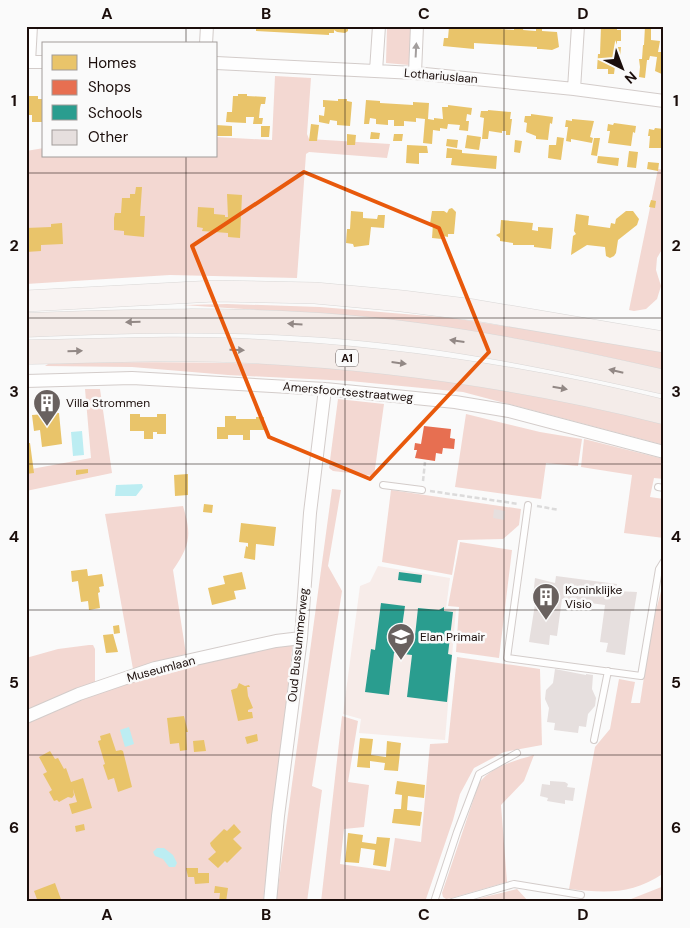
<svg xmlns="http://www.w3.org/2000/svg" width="690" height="928" viewBox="0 0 690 928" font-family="'DM Sans',sans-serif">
	<rect width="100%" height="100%" fill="#fafafa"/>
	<path fill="#f7ece9" d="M 378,566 L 450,578 L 446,608 L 456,609 L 445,740 L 359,733 L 361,719 L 343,714 L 360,586 L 370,582 Z"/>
	<path fill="#f3d8d2" d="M 387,26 L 412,26 L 409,65 L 386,63 Z
		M 275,76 L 311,78 L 307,134 L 309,139 L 390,144 L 387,158 L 309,152 L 306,154 L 297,278 L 170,275 L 26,284 L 26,151 L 44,148 L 44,156 L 216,156 L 216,137 L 272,140 Z
		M 658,169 L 664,170 L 664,246 L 657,258 L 656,270 L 661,286 L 657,299 L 646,309 L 634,311 L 629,310 Z
		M 227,304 L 320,307 L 453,318 L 664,351 L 664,370 C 574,349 483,330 391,321 C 322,313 252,310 183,305 Z
		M 51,362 C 150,363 248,360 347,369 C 454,379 559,399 664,423 L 664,445 L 463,392 L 350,381 L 228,375 L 132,367 L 45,366 Z
		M 85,389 L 100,389 L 112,473 L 26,491 L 26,470 L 91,458 Z
		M 338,399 L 384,404 L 374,476 L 333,471 L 329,468 Z
		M 466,414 L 540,432 L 582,439 L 578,466 L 546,463 L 541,499 L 455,487 Z
		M 584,439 L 664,459 L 664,479 L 654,478 L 650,497 L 664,499 L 664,538 L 624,533 L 632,475 L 581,467 Z
		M 332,489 L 341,490 L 328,566 L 342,591 L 312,786 L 322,790 L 307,902 L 276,902 Z
		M 391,490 L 521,509 L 519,525 L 503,539 L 458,540 L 452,575 L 382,562 Z
		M 183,506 C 192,536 190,545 173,570 L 186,654 L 133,669 L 105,514 Z
		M 460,542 L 512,550 L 499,658 L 456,652 L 459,607 L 448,606 Z
		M 664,580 L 664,873 C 631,895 606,893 569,889 L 595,747 L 610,729 L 619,679 L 635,682 L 631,703 L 640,703 L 652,625 Z
		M 293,642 L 263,902 L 26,902 L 26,723 C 76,696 135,681 189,667 C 223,658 258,648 293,642 Z
		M 89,645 L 93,645 L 95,649 L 95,683 L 26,710 L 26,658 L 58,649 Z
		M 457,657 L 540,669 L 542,745 L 504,752 L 474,768 L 460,794 L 453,820 L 425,902 L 321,902 L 342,716 L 358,721 L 348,782 L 369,785 L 364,827 L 344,829 L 340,864 L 390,871 L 395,838 L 421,842 L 430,744 L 448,743 Z
		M 534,755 L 524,781 L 501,805 L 507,882 L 452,898 L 446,899 L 443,897 L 442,893 L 479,783 C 492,766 514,761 534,755 Z
		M 664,886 L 664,902 L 617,902 L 631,899 Z
		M 517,889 L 529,902 L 464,902 Z"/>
	<path fill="#bcedf2" d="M 82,431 L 84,455 L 73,456 L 71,432 Z
		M 142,484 L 143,487 L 136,496 L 115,496 L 116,485 Z
		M 129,727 L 134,744 L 125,747 L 120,730 Z
		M 157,848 L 164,848 L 173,855 L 177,863 L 175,867 L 169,867 L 163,859 L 155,856 L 153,852 Z"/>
	<path fill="#e9c46a" d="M 251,26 L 348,26 L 348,31 L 345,33 L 337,32 L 334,30 L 334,33 L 329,33 L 329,35 L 256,31 L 256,29 L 251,29 Z
		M 472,26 L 484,26 L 484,28 L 490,28 L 490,26 L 501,26 L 500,29 L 514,30 L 514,26 L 524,26 L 523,30 L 536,31 L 536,26 L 542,26 L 542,31 L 557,32 L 559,47 L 552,50 L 541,49 L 537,49 L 537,47 L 474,43 L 474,49 L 443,46 L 444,38 L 448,38 L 449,27 L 472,28 Z
		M 601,26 L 617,26 L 617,30 L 621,30 L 621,41 L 617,41 L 617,47 L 621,47 L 620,58 L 616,58 L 614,74 L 608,74 L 608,69 L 597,69 L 598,54 L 600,54 Z
		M 645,26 L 651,26 L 651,40 L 660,41 L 658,52 L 664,52 L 664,75 L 655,71 L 657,57 L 650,56 L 649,60 L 647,60 L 645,78 L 639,77 L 640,67 L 639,59 L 642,59 L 643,45 L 644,45 Z
		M 238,94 L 247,94 L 247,96 L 266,97 L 265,104 L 261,104 L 260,108 L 259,118 L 263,118 L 262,124 L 253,124 L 254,117 L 246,117 L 246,123 L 226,122 L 227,112 L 232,112 L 233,96 L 238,96 Z
		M 26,96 L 38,96 L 38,99 L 44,99 L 44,122 L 32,122 L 32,115 L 26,115 Z
		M 338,99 L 347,99 L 347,101 L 352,102 L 350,126 L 337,125 L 337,121 L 330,120 L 329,124 L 319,122 L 319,115 L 324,116 L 325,107 L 323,107 L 323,100 L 338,101 Z
		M 366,100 L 380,101 L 380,103 L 413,105 L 413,102 L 429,103 L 428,119 L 434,120 L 434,118 L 443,119 L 442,107 L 448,107 L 448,105 L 472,108 L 471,115 L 467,114 L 466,121 L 469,121 L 468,131 L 459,130 L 460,125 L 448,124 L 447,129 L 440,128 L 440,131 L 433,130 L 432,144 L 423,143 L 425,119 L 416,118 L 416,122 L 404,121 L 404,126 L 394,126 L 394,120 L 388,120 L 388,125 L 376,124 L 376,119 L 370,118 L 369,124 L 364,124 Z
		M 488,110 L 511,112 L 510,119 L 512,119 L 510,135 L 506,135 L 506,131 L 502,131 L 502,133 L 489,131 L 488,139 L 482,139 L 484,118 L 480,117 L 481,111 L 488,111 Z
		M 531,114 L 553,117 L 552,124 L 550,123 L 548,140 L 536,139 L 536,136 L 526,132 L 527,123 L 524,122 L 525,116 L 531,116 Z
		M 572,119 L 594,121 L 590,137 L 593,138 L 592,143 L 571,139 L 571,142 L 566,141 L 568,127 L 565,127 L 566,120 L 572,121 Z
		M 614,123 L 636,126 L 635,133 L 633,132 L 631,146 L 608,143 L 610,131 L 607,131 L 608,124 L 613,125 Z
		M 311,124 L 319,125 L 317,141 L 309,141 Z
		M 216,125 L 232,126 L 232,136 L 216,136 Z
		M 261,126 L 270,126 L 269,137 L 261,137 Z
		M 655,128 L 664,129 L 664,152 L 661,152 L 661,148 L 649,148 L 650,136 L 648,136 L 649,129 L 654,130 Z
		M 371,132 L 380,133 L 379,139 L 370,139 Z
		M 347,134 L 356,135 L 355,145 L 347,145 Z
		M 394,134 L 403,134 L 402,141 L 393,141 Z
		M 467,135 L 481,137 L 479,150 L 465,148 Z
		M 557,137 L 564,138 L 561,160 L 548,158 L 549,145 L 556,145 Z
		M 594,138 L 600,138 L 597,156 L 591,155 Z
		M 447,139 L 458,140 L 457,148 L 446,146 Z
		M 515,140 L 522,141 L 520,153 L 514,152 Z
		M 407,145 L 427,146 L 428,153 L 419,153 L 419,164 L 406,163 Z
		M 447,148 L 462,150 L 462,153 L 497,156 L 496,169 L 451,165 L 452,158 L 446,158 Z
		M 629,151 L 638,152 L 636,168 L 627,167 Z
		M 598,156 L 619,158 L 618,166 L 597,163 Z
		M 648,162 L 659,163 L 658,171 L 647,169 Z
		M 136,187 L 142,187 L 140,216 L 145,216 L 144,237 L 124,235 L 124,231 L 114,230 L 114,218 L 115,213 L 121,213 L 122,198 L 130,198 L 130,194 L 135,194 Z
		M 227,194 L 242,195 L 240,238 L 228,237 L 228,233 L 202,231 L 203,228 L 197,227 L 198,207 L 214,208 L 214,214 L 225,215 L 225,217 L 228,217 Z
		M 651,200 L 656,201 L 655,208 L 649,207 Z
		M 452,208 L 456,212 L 454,234 L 448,234 L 448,237 L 443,236 L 442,239 L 432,238 L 433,224 L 430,224 L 432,211 L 444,211 L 447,213 L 449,209 Z
		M 351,211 L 363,212 L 363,218 L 377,219 L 378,215 L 385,215 L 384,228 L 371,227 L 369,245 L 354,247 L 353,244 L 346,243 L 347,229 L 350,229 Z
		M 626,211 L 633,211 L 639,219 L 637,225 L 618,240 L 616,253 L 614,256 L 610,258 L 606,256 L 605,247 L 587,245 L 571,255 L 573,236 L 576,234 L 574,231 L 576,214 L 589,216 L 588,225 L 610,228 L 611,223 L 615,224 L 616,219 Z
		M 501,220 L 533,223 L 532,230 L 538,231 L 538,227 L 553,228 L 551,249 L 534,247 L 534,245 L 513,245 L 513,243 L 500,241 L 500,238 L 496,235 L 500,233 Z
		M 62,223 L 63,244 L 41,245 L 41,251 L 26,252 L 26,228 L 51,227 L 51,224 Z
		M 59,413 L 62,444 L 42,447 L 40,430 L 34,431 L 32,415 Z
		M 130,414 L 140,414 L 140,417 L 157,417 L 157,414 L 166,414 L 166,434 L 157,434 L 157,432 L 153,432 L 153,439 L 144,439 L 144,431 L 130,431 Z
		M 225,416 L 236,416 L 236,419 L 256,419 L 256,417 L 264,417 L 264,430 L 250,430 L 250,440 L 243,440 L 243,435 L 228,435 L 228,439 L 217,439 L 217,427 L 225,427 Z
		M 26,443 L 30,443 L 34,473 L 26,474 Z
		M 88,469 L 88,473 L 76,475 L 76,470 Z
		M 188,474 L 188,495 L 175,496 L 174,475 Z
		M 204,504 L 213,505 L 212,513 L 203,512 Z
		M 241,523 L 276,527 L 274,546 L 256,544 L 255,560 L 244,558 L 246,546 L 248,547 L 248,543 L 239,542 Z
		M 87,569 L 88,576 L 102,574 L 104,586 L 99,587 L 100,592 L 98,593 L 100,608 L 89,610 L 88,601 L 81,602 L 78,581 L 72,582 L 71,571 Z
		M 242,572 L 246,589 L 234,591 L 236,599 L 212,605 L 208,588 L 225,584 L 223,576 Z
		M 119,625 L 120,633 L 114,634 L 113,626 Z
		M 113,634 L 118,652 L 106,653 L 103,635 Z
		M 239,683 L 245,686 L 249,685 L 250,687 L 247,687 L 248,696 L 253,708 L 248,710 L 248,712 L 252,712 L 253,718 L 238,721 L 231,690 L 237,688 Z
		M 184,716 L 188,732 L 186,732 L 187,750 L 180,751 L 179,743 L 170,744 L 167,718 Z
		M 110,733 L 116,751 L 121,750 L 123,751 L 132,787 L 118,792 L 114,778 L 108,780 L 103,765 L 105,764 L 98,741 L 101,740 L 100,736 Z
		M 257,734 L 258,741 L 247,744 L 245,737 Z
		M 360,738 L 373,739 L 371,755 L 386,757 L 387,741 L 401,743 L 398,771 L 384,770 L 385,763 L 370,761 L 370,768 L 357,767 Z
		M 204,740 L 206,751 L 194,752 L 193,741 Z
		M 50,751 L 55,759 L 58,758 L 64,769 L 66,768 L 71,782 L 83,778 L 92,808 L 72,814 L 69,804 L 77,802 L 73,789 L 74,795 L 72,798 L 68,797 L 59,802 L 57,800 L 54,801 L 49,792 L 52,790 L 43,774 L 47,772 L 39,757 Z
		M 397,781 L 425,785 L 424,798 L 408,796 L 407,810 L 422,812 L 420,826 L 392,823 L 394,809 L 401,809 L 402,795 L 395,794 Z
		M 84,824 L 85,830 L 76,832 L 75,826 Z
		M 234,824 L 241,832 L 233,839 L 242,848 L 227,863 L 225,861 L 218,868 L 208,859 L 216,852 L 211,846 L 210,843 L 224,829 L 227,831 Z
		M 348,833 L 363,835 L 362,842 L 376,844 L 377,837 L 390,838 L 386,867 L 373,865 L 375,850 L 361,848 L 359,863 L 345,862 Z
		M 186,868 L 198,868 L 198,873 L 209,873 L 209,883 L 195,884 L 194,877 L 188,877 Z
		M 55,883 L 62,902 L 38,902 L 34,891 Z
		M 215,886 L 228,888 L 226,902 L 219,902 L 220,893 L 214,893 Z"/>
	<path fill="#e76f51" d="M 424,426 L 451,429 L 450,438 L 455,439 L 454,449 L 443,448 L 442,454 L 436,453 L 435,461 L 415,458 L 417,450 L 414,450 L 415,443 L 421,444 Z"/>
	<path fill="#2a9d8f" d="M 399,572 L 422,575 L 421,583 L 398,580 Z
		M 381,603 L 405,606 L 401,634 L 415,636 L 418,608 L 439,610 L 444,607 L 444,611 L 453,612 L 448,654 L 452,655 L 447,702 L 407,697 L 412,655 L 394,653 L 389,695 L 365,692 L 371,649 L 375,650 Z"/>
	<path fill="#e6dfde" d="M 494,509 L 505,511 L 504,520 L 493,518 Z
		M 556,576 L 617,584 L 616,591 L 637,592 L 634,611 L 631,611 L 625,655 L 606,652 L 608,643 L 600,642 L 605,605 L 590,603 L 590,608 L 577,606 L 577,601 L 562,599 L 557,636 L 550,635 L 549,645 L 529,642 L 536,598 L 533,597 L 535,578 L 555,583 Z
		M 555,669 L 586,675 L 586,674 L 593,675 L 592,689 L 596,698 L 595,706 L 588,714 L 586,727 L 579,726 L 578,733 L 554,730 L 555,723 L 547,722 L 549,708 L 545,699 L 546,690 L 553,683 Z
		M 550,781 L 565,782 L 568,784 L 567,787 L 575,788 L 573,801 L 565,800 L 565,804 L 547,801 L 548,798 L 540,796 L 542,784 L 550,785 Z"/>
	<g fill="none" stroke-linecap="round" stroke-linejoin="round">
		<defs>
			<path id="service" d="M 383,485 L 422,490
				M 658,487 L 664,488
				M 528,505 L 507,658 L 641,676 L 659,569 L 664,561
				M 594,740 L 608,671
				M 434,902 L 457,832 L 479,774 L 517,753
				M 452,902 L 514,884 L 581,895"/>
			<path id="minor" d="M 206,44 L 207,26
				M 26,62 L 44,62
				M 29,62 L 31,26
				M 216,63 L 415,73 L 574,89 L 664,101
				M 376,71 L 379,26
				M 415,73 L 417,26
				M 574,89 L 578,26
				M 26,381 L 132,378 L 325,389 L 455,402 L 509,411 L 664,452
				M 26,717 L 79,694 L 155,668 L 276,641 L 301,638
				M 270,902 L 278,816 L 301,638 L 310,513 L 325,389"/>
			<path id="primary" d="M 26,301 L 215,291 L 315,293 L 402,301 L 474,310 L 664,342"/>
			<path id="motorway" d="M 26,325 C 132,321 238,318 344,327 C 452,336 558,358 664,382
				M 26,352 C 100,351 175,347 249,351 C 389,358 528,378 664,412"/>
		</defs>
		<use href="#service" stroke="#d3ccca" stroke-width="8"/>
		<use href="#minor" stroke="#d3ccca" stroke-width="14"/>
		<use href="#primary" stroke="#d9d7d6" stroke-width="22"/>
		<use href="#motorway" stroke="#d9d7d6" stroke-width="25"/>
		<path stroke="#dcdbdb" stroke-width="2.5" stroke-dasharray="5 2.5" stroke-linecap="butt" d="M 423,481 L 425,462
			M 430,491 L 519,504
			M 537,506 L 559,510"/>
		<use href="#service" stroke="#fefefe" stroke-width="6"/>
		<use href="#minor" stroke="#fefefe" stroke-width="12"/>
		<use href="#primary" stroke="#f8f3f2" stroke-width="21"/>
		<use href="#motorway" stroke="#f4ece9" stroke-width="24"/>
	</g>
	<defs><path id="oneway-solid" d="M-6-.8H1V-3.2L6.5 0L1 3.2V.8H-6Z" transform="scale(1.25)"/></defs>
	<use fill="#a39e9d" href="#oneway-solid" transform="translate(416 50) rotate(-87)"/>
	<g fill="#928885">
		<use href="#oneway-solid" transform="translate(133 322) rotate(178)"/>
		<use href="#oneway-solid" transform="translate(295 324) rotate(-177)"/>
		<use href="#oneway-solid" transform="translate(457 341) rotate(-172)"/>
		<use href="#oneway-solid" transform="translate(237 350) rotate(1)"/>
		<use href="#oneway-solid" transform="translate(75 351) rotate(-1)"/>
		<use href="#oneway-solid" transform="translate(399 363) rotate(7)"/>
		<use href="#oneway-solid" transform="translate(616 371) rotate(-167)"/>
		<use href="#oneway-solid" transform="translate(560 388) rotate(10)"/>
	</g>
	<path fill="none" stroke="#e8590c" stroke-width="4" stroke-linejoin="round" d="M 304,172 L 439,228 L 489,352 L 370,479 L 269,437 L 192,246 Z"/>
	<path fill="none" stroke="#1b0e0b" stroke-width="1" stroke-opacity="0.55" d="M 186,26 L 186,44M 345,26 L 345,902M 504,26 L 504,902M 186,156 L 186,902M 26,173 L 664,173M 26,318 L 664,318M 26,464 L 664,464M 26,610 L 664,610M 26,755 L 664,755"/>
	<defs>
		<symbol id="building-pin" viewBox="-11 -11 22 30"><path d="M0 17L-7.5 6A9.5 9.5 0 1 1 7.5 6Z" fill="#69615f" stroke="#fafafa"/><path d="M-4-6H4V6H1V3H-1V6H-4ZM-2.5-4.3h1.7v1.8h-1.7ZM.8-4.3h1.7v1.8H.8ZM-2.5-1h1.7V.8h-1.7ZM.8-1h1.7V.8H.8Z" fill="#fff"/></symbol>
		<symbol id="school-pin" viewBox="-11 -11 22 30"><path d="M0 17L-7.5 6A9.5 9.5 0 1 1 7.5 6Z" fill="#69615f" stroke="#fafafa"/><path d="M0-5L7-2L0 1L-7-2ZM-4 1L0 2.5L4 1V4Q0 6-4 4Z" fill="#fff"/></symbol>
	</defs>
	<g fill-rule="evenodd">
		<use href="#building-pin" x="31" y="387" width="32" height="43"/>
		<use href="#building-pin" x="530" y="581" width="32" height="43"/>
		<use href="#school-pin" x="385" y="621" width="32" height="43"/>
	</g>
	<g text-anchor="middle" stroke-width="5" stroke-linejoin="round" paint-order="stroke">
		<rect fill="#fafafa" stroke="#5e5553" stroke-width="1" x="336" y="349.5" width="22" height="17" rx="4"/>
		<g font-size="11" font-weight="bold" fill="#1b0e0b">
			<text x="347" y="362">A1</text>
		</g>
		<g font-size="12" fill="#1b0e0b" stroke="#fafafa">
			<text transform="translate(441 76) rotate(5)" y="4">Lothariuslaan</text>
			<text transform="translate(348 392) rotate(5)" y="4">Amersfoortsestraatweg</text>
			<text transform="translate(298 645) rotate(-84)" y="4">Oud Bussummerweg</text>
			<text transform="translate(161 669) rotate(-15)" y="4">Museumlaan</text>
		</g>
		<g font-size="12" fill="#1b0e0b" stroke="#fafafa" text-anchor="start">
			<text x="66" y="407">Villa Strommen</text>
			<text x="565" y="594">Koninklijke<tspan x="565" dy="14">Visio</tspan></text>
			<text x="420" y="641">Elan Primair</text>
		</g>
	</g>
	<rect width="690" height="928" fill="none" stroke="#fafafa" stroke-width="55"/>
	<rect x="42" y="42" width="175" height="115" fill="#fafafa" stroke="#a19c9a"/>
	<rect x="52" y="55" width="25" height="15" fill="#e9c46a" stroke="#a19c9a"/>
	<text x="88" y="68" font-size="15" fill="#1b0e0b">Homes</text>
	<rect x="52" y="80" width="25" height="15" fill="#e76f51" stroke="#a19c9a"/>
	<text x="88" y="92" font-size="15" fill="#1b0e0b">Shops</text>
	<rect x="52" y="105" width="25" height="15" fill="#2a9d8f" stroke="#a19c9a"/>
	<text x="88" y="118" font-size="15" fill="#1b0e0b">Schools</text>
	<rect x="52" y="130" width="25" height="15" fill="#e6dfde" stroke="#a19c9a"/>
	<text x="88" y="142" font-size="15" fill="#1b0e0b">Other</text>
	<g transform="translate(622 68) rotate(138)" stroke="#fafafa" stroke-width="4" paint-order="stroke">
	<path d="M0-4L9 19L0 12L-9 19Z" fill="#1b0e0b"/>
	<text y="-8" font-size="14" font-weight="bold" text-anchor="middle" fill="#1b0e0b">N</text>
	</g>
	<rect x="28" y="28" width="634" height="872" fill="none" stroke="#1b0e0b" stroke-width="2"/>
	<g font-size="16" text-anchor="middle" font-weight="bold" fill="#1b0e0b">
		<text x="107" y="19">A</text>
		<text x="266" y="19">B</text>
		<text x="424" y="19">C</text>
		<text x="583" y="19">D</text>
		<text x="14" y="106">1</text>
		<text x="676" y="106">1</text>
		<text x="14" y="251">2</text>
		<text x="676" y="251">2</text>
		<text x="14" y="397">3</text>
		<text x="676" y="397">3</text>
		<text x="14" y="542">4</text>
		<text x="676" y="542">4</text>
		<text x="14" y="688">5</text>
		<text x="676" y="688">5</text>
		<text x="14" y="833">6</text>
		<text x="676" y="833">6</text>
		<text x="107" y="920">A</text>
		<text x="266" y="920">B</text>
		<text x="424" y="920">C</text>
		<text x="583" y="920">D</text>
	</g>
</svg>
